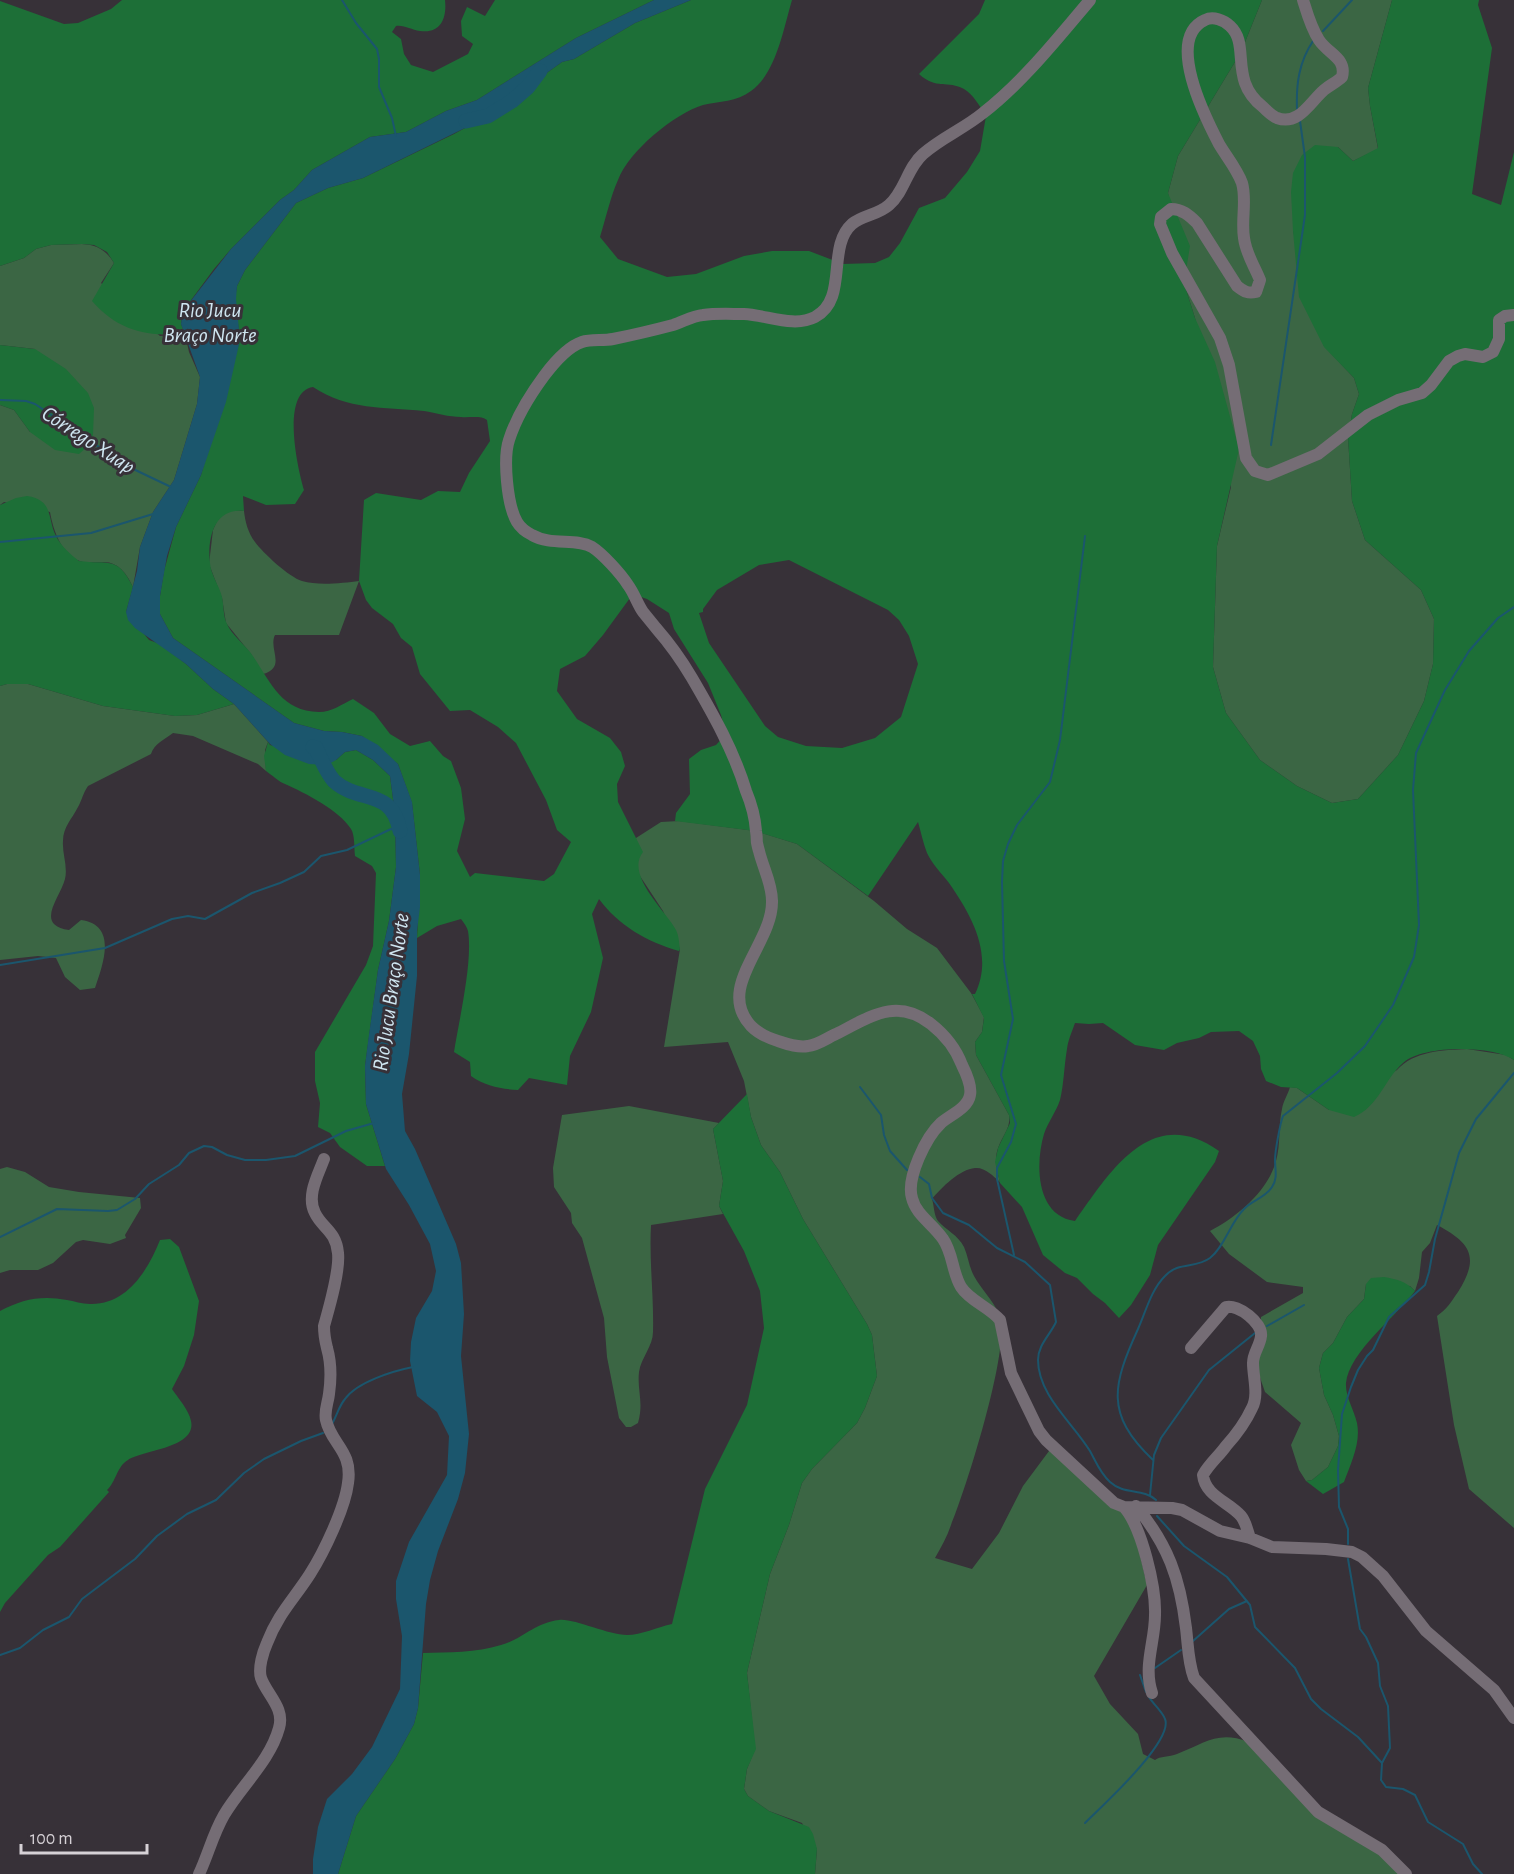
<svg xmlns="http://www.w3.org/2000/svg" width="1514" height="1874" viewBox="0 0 1514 1874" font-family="'Alegreya Sans',sans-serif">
	<rect width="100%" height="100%" fill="#373138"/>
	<path fill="#3b6644" d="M 1262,0 L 1392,0 L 1368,88 L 1370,106 L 1378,149 L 1353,161 L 1338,147 L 1293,211 L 1293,231 L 1324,346 L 1354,378 L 1359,394 L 1352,414 L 1348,437 L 1352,501 L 1365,540 L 1421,590 L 1434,619 L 1433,664 L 1424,701 L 1398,755 L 1358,799 L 1332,803 L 1297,786 L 1260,760 L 1226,713 L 1213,667 L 1217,546 L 1231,487 L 1195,318 L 1184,283 L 1168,193 L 1178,156 L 1241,52 Z
		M 82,244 C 97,245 106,250 114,263 L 101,283 L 160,336 L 185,334 L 189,352 L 200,377 L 197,404 L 174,480 L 153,512 L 140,547 L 133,587 C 127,574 118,561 102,562 C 95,562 89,563 83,562 C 62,557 53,530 50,512 L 4,502 L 0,505 L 0,405 L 14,410 L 30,432 L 35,349 L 0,345 L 0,266 L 24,258 L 36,249 L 51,245 Z
		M 233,510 L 244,511 C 245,521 248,533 255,542 C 263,553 289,577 302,581 C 318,586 343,583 359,581 L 339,635 L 275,635 C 268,649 287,667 263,674 L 251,654 L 226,623 L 222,598 L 209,564 L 213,530 L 218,519 L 225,513 Z
		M 7,684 L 28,684 L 103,706 L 175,716 L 197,715 L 234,704 L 268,742 L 265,750 L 266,771 L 258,764 L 193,736 L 173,733 C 165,739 154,744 151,754 L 88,786 C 83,793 82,800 78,807 C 72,819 63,827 63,841 C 62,854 68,866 65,879 C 60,898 34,925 69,930 L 81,920 C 118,925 103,964 95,988 L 80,990 L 65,977 L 56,958 L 38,956 L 0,960 L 0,686 Z
		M 679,821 L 756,831 L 797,844 L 874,901 L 907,929 L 937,948 L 971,993 L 984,1017 L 982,1032 L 975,1042 L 976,1055 L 1009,1115 C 1011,1128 1002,1136 998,1148 C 994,1160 997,1170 1000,1182 C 993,1176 985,1167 975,1168 C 960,1169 941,1188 932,1199 C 934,1205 934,1216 938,1221 C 946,1230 958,1235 964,1247 C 968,1256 969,1267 974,1276 C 981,1289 992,1299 999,1314 C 1013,1342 965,1492 951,1525 C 947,1537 941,1547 935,1558 L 972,1569 L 999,1533 L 1023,1486 L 1052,1447 L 1131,1516 L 1147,1585 L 1094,1676 L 1110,1704 L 1138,1734 L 1143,1754 L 1155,1760 C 1160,1756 1169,1757 1177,1754 C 1204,1744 1218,1730 1248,1742 L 1304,1799 L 1386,1859 L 1404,1874 L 815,1874 L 817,1849 L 802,1823 L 769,1811 L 748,1796 L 744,1789 L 747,1769 L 755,1749 L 747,1673 L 770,1574 L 789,1525 L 802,1483 L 812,1469 L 857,1423 L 865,1408 L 877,1376 L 872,1335 L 867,1324 L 803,1219 L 780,1172 L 761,1145 L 751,1117 L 744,1081 L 728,1042 L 664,1047 L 680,949 L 663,911 L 638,873 L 638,858 L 636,838 L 661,822 Z
		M 1467,1049 L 1506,1055 L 1514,1060 L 1514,1528 L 1469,1489 L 1454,1425 L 1437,1316 C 1447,1309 1451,1302 1458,1292 C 1480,1257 1471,1243 1437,1225 L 1430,1243 L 1422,1252 L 1419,1278 L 1415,1291 L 1410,1286 L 1366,1284 L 1364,1299 L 1347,1317 L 1333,1343 L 1323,1353 L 1319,1368 L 1324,1395 L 1333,1415 L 1339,1436 L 1338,1446 L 1328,1467 L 1312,1480 L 1306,1481 L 1299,1470 L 1291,1445 L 1301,1423 L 1265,1392 L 1257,1369 L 1261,1342 L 1261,1317 L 1303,1293 L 1303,1287 L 1267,1282 L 1229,1254 L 1210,1231 C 1237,1217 1268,1191 1276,1161 C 1281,1144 1278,1126 1282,1109 C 1283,1102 1288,1094 1290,1087 L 1297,1088 L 1329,1110 L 1397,1070 C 1414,1051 1443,1050 1467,1049 Z
		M 629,1106 L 719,1123 L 713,1129 L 723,1181 L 719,1206 L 723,1214 L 651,1225 C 649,1261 654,1297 653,1332 C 653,1346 641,1358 639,1372 C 637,1391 644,1402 638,1423 L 631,1427 L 626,1427 L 619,1418 L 607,1357 L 604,1318 L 582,1238 L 572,1223 L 571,1213 L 554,1187 L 553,1168 L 562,1115 Z
		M 7,1167 L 25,1172 L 49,1187 L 79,1192 L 140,1198 L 141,1208 L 125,1235 L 126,1238 L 110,1244 L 83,1240 L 76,1242 L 53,1263 L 38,1270 L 10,1270 L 0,1273 L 0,1169 Z"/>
	<path fill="#1d6f37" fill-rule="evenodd" d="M 122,0 L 445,0 C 447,18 441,34 420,31 C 411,30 405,25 396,26 L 392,32 L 401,39 L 404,54 L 411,65 L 433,72 L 468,54 L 473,44 L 462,36 L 461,21 L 467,7 L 485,16 L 495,0 L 654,0 L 576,38 L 477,100 L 446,111 L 406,132 L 370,137 L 312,170 L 294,190 L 280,200 L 231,249 L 214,269 L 183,311 L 181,324 L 185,334 C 148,337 118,331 92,301 L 114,263 L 107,252 L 94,245 L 82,244 L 51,245 L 36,249 L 24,258 L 0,266 L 0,1 L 64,24 L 78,23 L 111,9 Z
		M 691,0 L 792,0 C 784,27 776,74 751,91 C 737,102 719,101 703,105 C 674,114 629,151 618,180 C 610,198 606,218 600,237 L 618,259 L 667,277 L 696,274 L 744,256 L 772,251 L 809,251 L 843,264 L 875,263 L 889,257 L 900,243 L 919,208 L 945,198 L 967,172 L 980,151 L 986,116 C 980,107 974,95 964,89 C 948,80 936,90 919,74 L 979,14 L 985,0 L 1262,0 L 1241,52 L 1178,156 L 1168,193 L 1190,246 L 1184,283 L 1195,318 L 1215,362 L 1239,449 L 1217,546 L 1213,667 L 1226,713 L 1260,760 L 1297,786 L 1332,803 L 1358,799 L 1398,755 L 1424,701 L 1433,664 L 1434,619 L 1421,590 L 1365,540 L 1352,501 L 1348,437 L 1352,414 L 1359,394 L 1354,378 L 1324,347 L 1299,297 L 1293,231 L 1291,192 L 1293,173 L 1302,155 L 1315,145 L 1338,147 L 1353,161 L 1378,148 L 1370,106 L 1368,88 L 1392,0 L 1479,0 L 1478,5 L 1492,48 L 1472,194 L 1501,205 L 1514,152 L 1514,1060 C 1492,1045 1423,1045 1403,1063 C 1384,1080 1379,1106 1354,1117 L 1329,1110 L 1297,1088 L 1281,1087 L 1266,1081 L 1261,1069 L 1260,1056 L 1253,1041 L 1239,1031 L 1211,1032 L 1199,1038 L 1177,1043 L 1164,1050 L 1135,1045 L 1103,1023 L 1089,1024 L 1075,1023 C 1072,1032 1068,1040 1067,1049 C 1064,1066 1064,1084 1060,1100 C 1056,1112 1048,1122 1044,1134 C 1035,1164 1036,1216 1075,1221 C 1110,1172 1151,1103 1219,1151 L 1215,1162 L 1158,1245 L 1150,1275 L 1131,1305 L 1119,1318 L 1105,1303 L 1093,1294 L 1077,1278 L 1065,1273 L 1043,1255 L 1022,1207 L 1000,1183 L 995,1162 L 998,1148 L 1010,1123 L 1009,1115 L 976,1055 L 975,1042 L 982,1032 L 984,1018 L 972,994 L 975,994 C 994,955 972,916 949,883 C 942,874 932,864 927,853 C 923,843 921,832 918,822 L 868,896 L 797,844 L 755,831 L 675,821 L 676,813 L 690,794 L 689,759 L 701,750 L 716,745 L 726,734 L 721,715 L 708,683 L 674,629 L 669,613 L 647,599 L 635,595 L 630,598 L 603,635 L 585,656 L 560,669 L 557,691 L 577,719 L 610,738 L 621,752 L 625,766 L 617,784 L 618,802 L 643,852 C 625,875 665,910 676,930 C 679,936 679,943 680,949 L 679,951 C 647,942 618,925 599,899 L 592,914 L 603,958 L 591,1012 L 570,1056 L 567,1085 L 529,1078 L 518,1090 C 501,1089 485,1086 471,1076 L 470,1062 L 454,1052 C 459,1020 473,962 468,931 C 467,927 464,923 461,919 L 437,926 L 417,938 L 420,875 L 412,803 L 398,764 L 362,736 L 342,732 L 324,731 L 294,723 L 173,638 L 160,614 L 160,596 L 164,571 L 176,527 L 201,475 L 240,340 L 235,299 L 237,286 L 245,270 L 296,203 L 328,188 L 363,178 L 454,134 L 485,117 L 562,62 L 574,59 L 635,23 ZM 313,387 C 348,410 383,407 424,411 C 436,413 449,417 461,417 C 469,418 481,415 487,420 L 490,441 L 469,473 L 460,492 L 438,491 L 421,500 L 376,493 L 364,500 L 359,581 L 366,600 L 372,608 L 393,624 L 401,638 L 412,647 L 420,674 L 450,711 L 470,710 L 498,727 L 516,743 L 546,800 L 557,830 L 571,842 L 554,874 L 544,881 L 475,873 L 470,877 L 457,851 L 465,819 L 461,788 L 451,761 L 443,756 L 430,741 L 410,746 L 390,734 L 374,713 L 353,699 C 342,704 332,712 319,712 C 279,711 270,679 250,652 C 243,643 232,635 227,624 C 223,616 224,606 222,597 C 219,585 211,575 210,563 C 207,539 214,507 244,511 L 243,496 L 266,505 L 295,504 L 304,490 C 298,470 280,392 313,387 ZM 789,560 L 888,610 L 899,620 L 909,636 L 918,664 L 901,717 L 875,738 L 842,748 L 806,746 L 778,737 L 765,726 L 709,643 L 699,613 L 703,612 L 703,609 L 717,590 L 759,565 Z
		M 0,345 L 35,349 L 66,369 L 88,393 L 94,408 L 93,435 L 87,447 L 79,454 L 55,450 L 30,432 L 14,410 L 0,405 Z
		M 27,496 C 54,500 47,518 56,536 C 61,546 71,555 79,561 C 109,565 117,555 133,587 L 126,612 L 149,640 L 160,644 L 186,664 L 213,689 L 234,704 L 197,715 L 175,716 L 103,706 L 28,684 L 7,684 L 0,686 L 0,505 L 16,498 Z
		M 268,742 L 270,745 L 336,760 L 345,752 L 356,750 L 373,760 L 390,776 L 395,814 L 396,867 L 389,921 L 378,970 L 365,1066 L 366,1104 L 385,1166 L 367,1166 L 340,1147 L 330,1133 L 318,1127 L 320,1103 L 315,1081 L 315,1052 L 366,965 L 373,946 L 376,873 L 372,866 L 355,856 C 354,848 355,835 351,829 C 339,810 305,793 285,784 C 279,782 272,775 266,771 L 264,756 Z
		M 747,1094 L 751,1117 L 761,1145 L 780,1172 L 803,1219 L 867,1324 L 872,1335 L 877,1376 L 865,1408 L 857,1423 L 812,1469 L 802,1483 L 789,1525 L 770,1574 L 747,1673 L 756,1749 L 747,1769 L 744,1789 L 748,1796 L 769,1811 L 809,1827 L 813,1834 L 817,1849 L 815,1874 L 338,1874 L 356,1816 L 395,1759 L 414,1724 L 418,1708 L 423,1653 C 448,1652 476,1653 501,1645 C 523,1639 534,1623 559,1620 C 573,1618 608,1635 627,1635 C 641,1635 658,1627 672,1624 L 705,1489 L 747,1405 L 764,1328 L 760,1291 L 744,1251 L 719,1206 L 723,1181 L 713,1129 Z
		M 170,1239 L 179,1247 L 199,1301 L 194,1335 L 184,1366 L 172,1389 C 178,1398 189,1410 191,1421 C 197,1448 143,1450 128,1460 C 117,1466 116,1482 107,1490 L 109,1492 L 60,1547 L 48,1555 L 5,1603 L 0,1612 L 0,1311 C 22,1299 42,1295 67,1300 C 74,1301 82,1304 90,1304 C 127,1305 148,1270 160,1240 Z
		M 1384,1277 C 1396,1279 1406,1281 1415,1291 C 1397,1316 1349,1352 1346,1383 C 1345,1396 1354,1410 1357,1423 C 1361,1443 1351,1463 1344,1482 L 1323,1494 L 1306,1481 L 1312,1480 L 1328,1467 L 1338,1446 L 1339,1436 L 1333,1415 L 1324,1395 L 1319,1368 L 1323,1353 L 1333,1343 L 1347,1317 L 1364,1299 L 1366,1284 L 1371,1278 Z"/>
	<path fill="#1b566d" d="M 654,0 L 691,0 L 635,23 L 574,59 L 562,62 L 485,117 L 469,126 L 363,178 L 328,188 L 296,203 L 245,270 L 237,286 L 236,299 L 240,340 L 226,402 L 201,475 L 176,527 L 167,556 L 160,596 L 160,614 L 173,638 L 294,723 L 324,731 L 342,732 L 362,736 L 378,745 L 398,764 L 412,802 L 420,875 L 420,907 L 417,931 L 417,976 L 409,1054 L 402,1094 L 405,1131 L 415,1149 L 456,1244 L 461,1263 L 464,1314 L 461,1356 L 469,1434 L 465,1473 L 458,1499 L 438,1551 L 430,1580 L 426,1604 L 418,1708 L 414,1724 L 395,1759 L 356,1816 L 338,1874 L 313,1874 L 313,1859 L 318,1827 L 327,1799 L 352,1774 L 372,1747 L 400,1689 L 402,1636 L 396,1599 L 396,1581 L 409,1542 L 447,1475 L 449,1436 L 437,1412 L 417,1396 L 410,1361 L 411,1342 L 416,1318 L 432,1291 L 436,1271 L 430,1244 L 409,1205 L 386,1169 L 366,1104 L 365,1066 L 368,1042 L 378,970 L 389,921 L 396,867 L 395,814 L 390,776 L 373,760 L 356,750 L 345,752 L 336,760 L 327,765 L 309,764 L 285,755 L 270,744 L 234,704 L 213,689 L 186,664 L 135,628 L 128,620 L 126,612 L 137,571 L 140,547 L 153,512 L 174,480 L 197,404 L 200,377 L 181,324 L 183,311 L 231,249 L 280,200 L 294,190 L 312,170 L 370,137 L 406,132 L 446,111 L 477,100 L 576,38 Z"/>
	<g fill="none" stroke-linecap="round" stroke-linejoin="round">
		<path stroke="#1b566d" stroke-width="2" d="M 342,0 L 356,23 L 377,49 L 379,59 L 379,87 L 392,118 L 396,136
			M 1323,31 L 1352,0
			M 1297,109 C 1296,84 1299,62 1313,41
			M 0,400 L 26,401 L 35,404 L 129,467 L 171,487
			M 1271,445 L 1305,215 L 1305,157 L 1300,121
			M 0,542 L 91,533 L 153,514
			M 0,965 L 105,948 L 172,919 L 188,916 L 205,919 L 252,893 L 280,883 L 304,872 L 321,856 L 347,850 L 391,829 L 398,830
			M 860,1087 L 881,1115 L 884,1135 L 890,1151 L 907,1170
			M 920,1177 L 929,1184 L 932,1198 L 943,1213 L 969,1225 L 997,1248 L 1025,1262 L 1050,1285 L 1056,1322 C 1050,1335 1038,1345 1038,1360 C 1038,1395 1073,1423 1090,1451 C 1096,1462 1100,1473 1110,1482 C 1124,1495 1143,1488 1156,1500
			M 0,1237 L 57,1209 L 108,1211 L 117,1210 L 135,1199 L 149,1184 L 179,1165 L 189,1153 L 204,1146 L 212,1147 L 227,1155 L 245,1160 L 266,1160 L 295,1156 L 346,1131 L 374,1123
			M 1014,1255 L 997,1179 L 997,1168 L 1011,1142 L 1016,1124 L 1001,1075 L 1013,1019 L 1004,961 L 1002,882 L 1003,861 L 1008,844 L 1017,825 L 1050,782 L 1060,740 L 1085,536
			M 1267,1326 L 1304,1305
			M 332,1424 C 337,1415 339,1406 345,1399 C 357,1382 393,1371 413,1367
			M 1153,1460 C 1104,1414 1113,1384 1138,1329 C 1146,1311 1151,1290 1165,1276 C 1179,1261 1195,1269 1210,1258 C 1225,1246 1230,1223 1244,1209 C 1252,1200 1265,1198 1272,1187 C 1278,1178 1275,1170 1275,1160 C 1275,1151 1280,1124 1283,1116 L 1337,1073 L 1365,1046 L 1393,1005 L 1414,957 L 1419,925 L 1413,790 L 1416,753 L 1445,690 L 1469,651 L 1498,618 L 1514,607
			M 1150,1495 L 1154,1455 L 1161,1438 L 1209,1370 L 1255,1333
			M 1157,1516 L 1184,1546 L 1227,1577 L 1250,1605 L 1255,1627 L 1295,1668 L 1311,1699 L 1321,1709 L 1358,1737 L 1382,1763
			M 1348,1544 L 1348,1529 L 1339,1507 L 1338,1470 L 1342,1414 L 1351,1387 L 1358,1370 L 1367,1356 L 1373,1350 L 1389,1317 L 1425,1285 L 1429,1272 L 1435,1239 L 1459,1153 L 1476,1119 L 1514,1073
			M 1348,1559 L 1360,1629 L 1366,1637 L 1378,1663 L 1380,1686 L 1388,1706 L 1390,1748 L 1382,1763 L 1381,1780 L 1386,1787 L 1403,1789 L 1415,1795 L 1428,1822 L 1463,1844 L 1473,1864 L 1482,1874
			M 1193,1641 L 1229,1609 L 1247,1601
			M 0,1655 L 20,1648 L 43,1630 L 69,1617 L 82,1599 L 135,1559 L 157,1536 L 187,1514 L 216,1500 L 244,1473 L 264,1459 L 301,1441 L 323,1433
			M 1155,1668 L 1181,1650
			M 1140,1675 L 1146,1692
			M 1085,1823 C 1101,1807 1174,1741 1165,1719 C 1162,1711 1153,1704 1149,1697"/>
		<path stroke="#1b566d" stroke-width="15" d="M 466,121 L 488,116 L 512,101 L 528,87 L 540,71
			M 313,747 L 316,748 C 321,759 326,772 334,781 C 359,804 392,787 400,831"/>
		<path stroke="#756d75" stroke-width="12" d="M 1090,0 C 1057,39 1023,82 983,113 C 965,128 941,138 923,154 C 907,168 905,191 889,205 C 878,215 863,215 852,224 C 826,247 849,299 815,317 C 794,328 767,315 744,314 C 731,314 716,313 703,315 C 692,316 683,322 673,325 C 654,330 633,335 613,339 C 603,341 591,339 582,342 C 567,347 553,364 544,376 C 530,395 516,418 509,440 C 503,458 507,505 517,522 C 520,527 526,532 532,535 C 551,546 576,538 592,547 C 603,554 621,574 628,585 C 634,593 637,603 643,612 C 647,617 652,623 656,628 C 670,644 682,661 692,678 C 713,714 734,751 746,791 C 751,803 755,817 756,831 C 758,845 755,837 759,851 C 763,868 772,883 772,901 C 773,944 715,987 751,1026 C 758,1033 768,1038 778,1041 C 787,1044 798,1048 808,1046 C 818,1045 827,1038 836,1034 C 870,1017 896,997 931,1024 C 945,1035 956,1049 962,1065 C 966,1073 972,1086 970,1095 C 968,1108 950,1115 941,1123 C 926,1137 906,1178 912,1198 C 916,1215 933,1224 943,1239 C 953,1253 952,1272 961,1287 C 970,1301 989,1307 1000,1320 L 1011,1373 L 1039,1431 L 1046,1440 L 1114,1503 L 1124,1507 L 1172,1508 L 1182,1510 L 1220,1531 L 1250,1538 L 1272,1547 L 1326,1549 L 1352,1552 L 1362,1557 L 1383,1576 L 1426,1631 L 1494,1690 L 1514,1718
			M 1303,0 C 1307,13 1311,28 1319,40 C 1328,54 1347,58 1342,77 C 1337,82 1330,85 1324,90 C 1310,102 1299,126 1277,118 C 1272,116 1267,111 1263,107 C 1228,80 1251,45 1230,26 C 1224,20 1213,16 1205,20 C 1165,38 1205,117 1219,144 C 1226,156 1237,169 1242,183 C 1247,200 1241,220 1244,238 C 1246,254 1254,265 1260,280 L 1256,292 C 1247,294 1244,291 1237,286 L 1197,223 C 1189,215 1182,209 1171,209 L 1161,217 L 1160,224 L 1172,253 L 1220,338 L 1229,365 L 1246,458 L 1255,471 L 1268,475 L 1318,454 L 1368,415 L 1398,400 L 1422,393 L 1431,385 L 1449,361 L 1458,356 L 1465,354 L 1483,357 L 1493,352 L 1499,339 L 1499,320 L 1505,316 L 1514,315
			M 1191,1348 L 1226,1307 C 1238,1304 1263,1323 1261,1336 C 1260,1346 1253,1353 1253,1363 C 1253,1377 1259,1395 1252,1408 C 1246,1421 1236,1435 1226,1446 C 1219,1456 1209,1464 1203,1475 C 1205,1496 1229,1502 1241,1516 C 1246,1522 1247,1530 1250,1538
			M 1136,1506 C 1168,1545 1180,1578 1186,1628 C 1188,1644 1188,1662 1194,1678 L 1318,1812 L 1382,1850 L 1406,1874
			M 1124,1507 C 1142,1527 1156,1588 1155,1615 C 1155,1642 1143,1666 1152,1693
			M 199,1874 C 208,1855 213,1834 224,1815 C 241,1786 270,1761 279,1728 C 285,1708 267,1695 261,1678 C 258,1668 263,1652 267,1643 C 278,1614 294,1599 310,1574 C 324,1552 345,1508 348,1483 C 353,1451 331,1444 326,1420 C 324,1411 328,1403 329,1394 C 331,1380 331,1362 327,1348 C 325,1340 324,1335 324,1326 C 329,1308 340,1271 338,1253 C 336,1231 322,1228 315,1213 C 306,1196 318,1175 324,1159"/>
	</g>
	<g text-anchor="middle" stroke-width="6" stroke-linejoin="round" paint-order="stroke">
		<g font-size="22" font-style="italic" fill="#cee5f0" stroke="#373138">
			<text x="210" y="317">Rio Jucu<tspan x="210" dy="25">Braço Norte</tspan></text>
			<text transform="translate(89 439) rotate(33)" y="8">Córrego Xuap</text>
			<text transform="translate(390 992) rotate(-82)" y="8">Rio Jucu Braço Norte</text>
		</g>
	</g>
	<path d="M21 1844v9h126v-9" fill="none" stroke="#d6d1d6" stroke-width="3"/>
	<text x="30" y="1844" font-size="18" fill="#d6d1d6" stroke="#373138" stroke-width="4.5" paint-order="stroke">100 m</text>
</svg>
